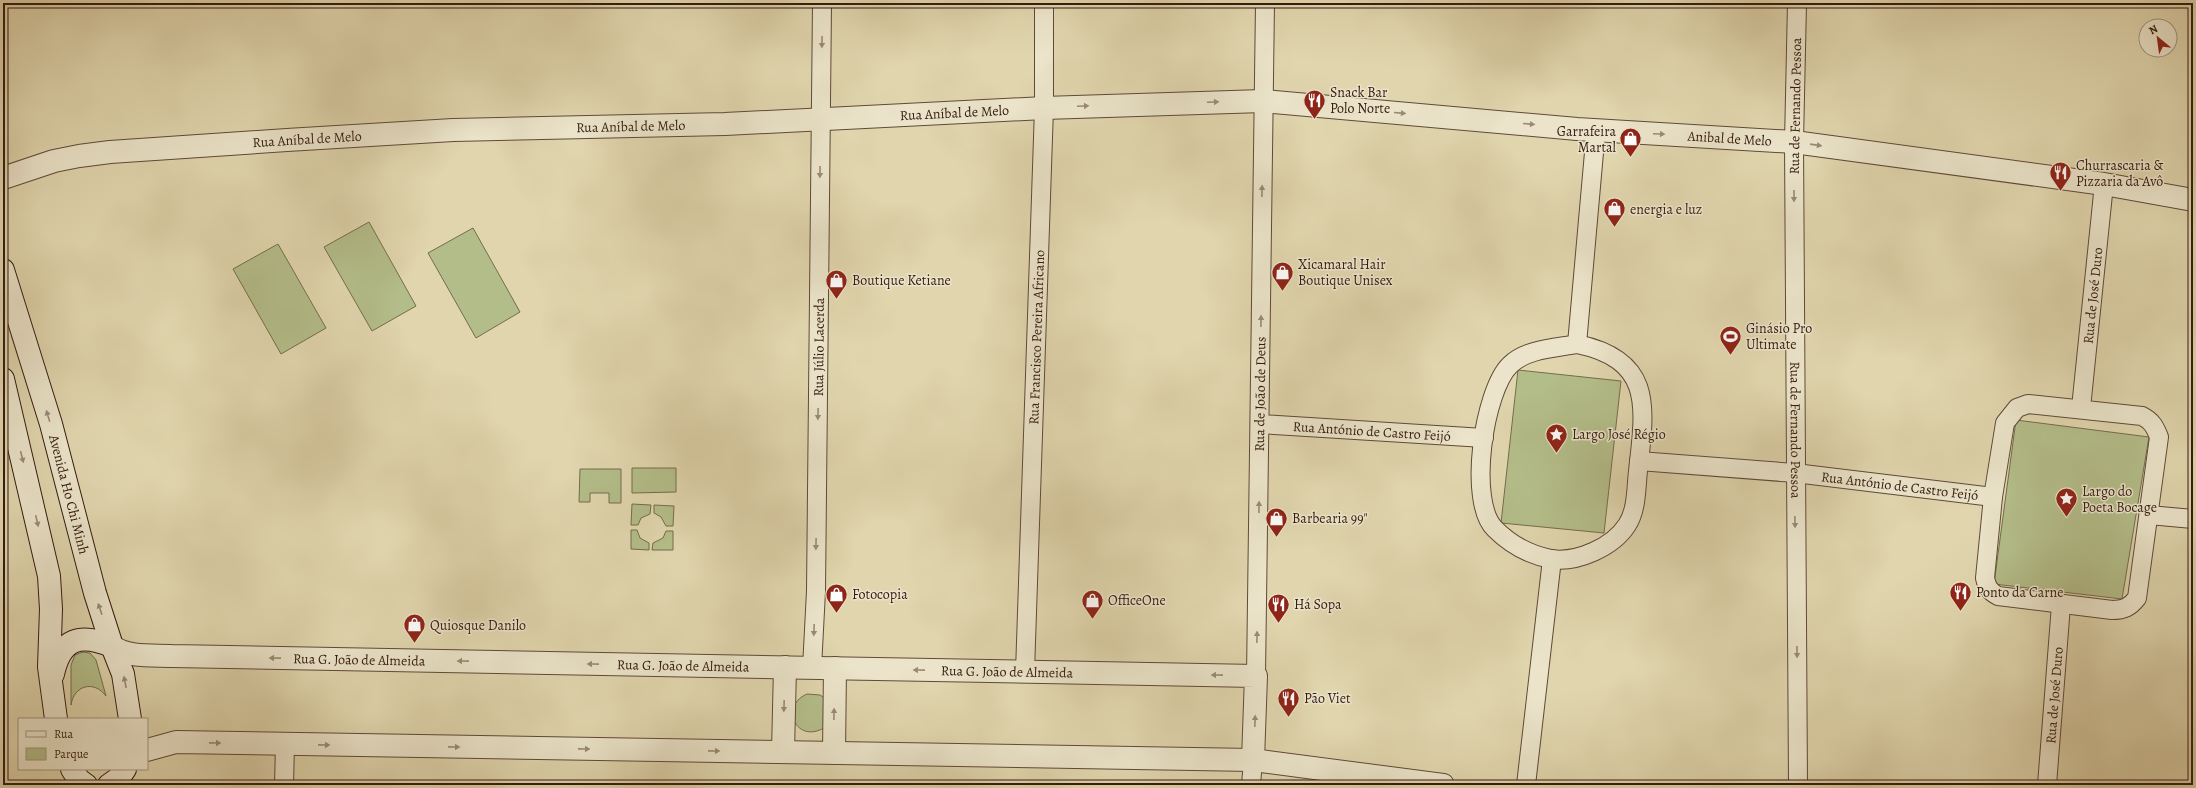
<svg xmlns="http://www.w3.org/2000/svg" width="2196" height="788" viewBox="0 0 2196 788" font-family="Alegreya,serif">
	<rect width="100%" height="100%" fill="#e0d5ad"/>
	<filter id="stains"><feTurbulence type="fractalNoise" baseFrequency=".005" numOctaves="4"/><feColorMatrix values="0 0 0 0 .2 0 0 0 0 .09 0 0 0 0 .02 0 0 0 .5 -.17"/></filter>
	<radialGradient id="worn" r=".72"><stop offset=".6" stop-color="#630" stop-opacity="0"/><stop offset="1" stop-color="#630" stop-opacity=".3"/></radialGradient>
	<path fill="#b3bd89" stroke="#746c4d" d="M 369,222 L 416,306 L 372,331 L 324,247 Z
		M 473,228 L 520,312 L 476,338 L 428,253 Z
		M 278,244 L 326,328 L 281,354 L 233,269 Z
		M 1518,370 L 1621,381 L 1604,533 L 1501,523 Z
		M 2016,420 L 2149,437 L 2122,599 L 1994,584 Z
		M 632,468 L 676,468 L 676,492 L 632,493 Z
		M 580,469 L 621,469 L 621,503 L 609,503 L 609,493 L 590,493 L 590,502 L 579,502 Z
		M 632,504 L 651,505 L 650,514 L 641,518 L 638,525 L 631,525 Z
		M 654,505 L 674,506 L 673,526 L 666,526 L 661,517 L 654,513 Z
		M 631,530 L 637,530 L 640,538 L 649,543 L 649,550 L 631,549 Z
		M 666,531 L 673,531 L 673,550 L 652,550 L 653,543 L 663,538 Z
		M 83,652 L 90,653 L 96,660 L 106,696 C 94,680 74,685 71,705 L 71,665 L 75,655 Z
		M 807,694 L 820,695 L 826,699 L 824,728 C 796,744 779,706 807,694 Z"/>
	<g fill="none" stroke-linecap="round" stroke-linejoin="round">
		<defs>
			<g id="minor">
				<path id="s1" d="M 1797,3 L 1794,142 L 1798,785"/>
				<path d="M 1577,344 C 1654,360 1645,407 1638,471 C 1636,488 1637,510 1627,525 C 1613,547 1577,563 1551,559 C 1530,555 1510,544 1495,529 C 1467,502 1484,390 1510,365 C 1526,349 1555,348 1577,344 Z"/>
				<path d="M 1577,344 L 1596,130"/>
				<path d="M 2028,404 L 2142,416 C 2152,421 2155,427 2159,437 L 2137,598 C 2130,607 2124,610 2112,610 L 1998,596 C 1989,591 1987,587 1985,578 L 1993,497 L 2005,423 L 2017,408 Z"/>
				<path id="s2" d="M 2081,408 L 2104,184"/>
				<path id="s3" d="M 1260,424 L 1484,438"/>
				<path id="s4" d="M 1639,461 L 1795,473 L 1993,497"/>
				<path d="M 2149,515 L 2193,519"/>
				<path id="s5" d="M 812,668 L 816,591 L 822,3"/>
				<path id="s6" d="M 1025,672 L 1044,108 L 1044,3"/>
				<path id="s7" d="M 1256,676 L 1265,3"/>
				<path d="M 284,785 L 285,744"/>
				<path d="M 1251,785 L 1253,760"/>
				<path d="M 1526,785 L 1552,559"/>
				<path id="s8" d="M 2047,785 L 2061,605"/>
			</g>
			<g id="tertiary">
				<path id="s9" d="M 3,178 L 54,161 L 79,156 L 110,152 L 287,140 L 453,130 L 725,124 L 1044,108 L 1263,101 L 1577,129 L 1794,142 L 2104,184 L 2193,200"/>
				<path id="s10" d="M 112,646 C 128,658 153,655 172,656 L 1256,676 L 1253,760"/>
				<path d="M 147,750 L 176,742 L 1253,760 L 1443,785"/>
				<path d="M 783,752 L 785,667"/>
				<path d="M 834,753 L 835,668"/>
			</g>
			<g id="secondary">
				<path id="s11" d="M 3,270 L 51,424 L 95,593 L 112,646 L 123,674 L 130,719"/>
				<path d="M 3,379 L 49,576 L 51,609 L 49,667 L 56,719"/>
				<path d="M 53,674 C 61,638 80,633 112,646"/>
				<path d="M 72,769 L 79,780 L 86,785"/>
				<path d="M 109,785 L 119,778 L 125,769"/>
			</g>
		</defs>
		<use href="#minor" stroke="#5f4a38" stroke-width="20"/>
		<use href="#tertiary" stroke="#5f4a38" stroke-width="24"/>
		<use href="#secondary" stroke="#341b11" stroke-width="24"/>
		<use href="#minor" stroke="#ebe4ca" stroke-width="18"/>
		<use href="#tertiary" stroke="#ebe4ca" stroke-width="22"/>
		<use href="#secondary" stroke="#ebe4ca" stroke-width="22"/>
	</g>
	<defs><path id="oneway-solid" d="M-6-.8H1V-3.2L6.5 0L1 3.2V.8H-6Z"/></defs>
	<g fill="#998a77">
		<use href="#oneway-solid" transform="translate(822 42) rotate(91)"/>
		<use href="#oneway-solid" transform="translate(1213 102) rotate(-2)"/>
		<use href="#oneway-solid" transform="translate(1083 106) rotate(-2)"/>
		<use href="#oneway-solid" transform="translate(1400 113) rotate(5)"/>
		<use href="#oneway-solid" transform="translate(1529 124) rotate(5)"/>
		<use href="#oneway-solid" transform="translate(1659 134) rotate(3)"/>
		<use href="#oneway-solid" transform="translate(1816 145) rotate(8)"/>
		<use href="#oneway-solid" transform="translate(820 172) rotate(91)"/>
		<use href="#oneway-solid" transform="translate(1262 191) rotate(-89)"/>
		<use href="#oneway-solid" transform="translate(1794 196) rotate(90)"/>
		<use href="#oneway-solid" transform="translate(1261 321) rotate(-89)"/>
		<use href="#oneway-solid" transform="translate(818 414) rotate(91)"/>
		<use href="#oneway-solid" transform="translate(48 416) rotate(-107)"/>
		<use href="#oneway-solid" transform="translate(22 457) rotate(76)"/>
		<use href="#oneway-solid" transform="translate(1259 507) rotate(-89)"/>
		<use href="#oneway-solid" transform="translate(37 521) rotate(77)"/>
		<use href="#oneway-solid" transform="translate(1795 522) rotate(89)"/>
		<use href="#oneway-solid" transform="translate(816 544) rotate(91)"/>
		<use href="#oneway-solid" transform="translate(100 609) rotate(-109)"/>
		<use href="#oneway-solid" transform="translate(814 630) rotate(92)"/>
		<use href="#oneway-solid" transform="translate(1257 637) rotate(-89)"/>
		<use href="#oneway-solid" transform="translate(1797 652) rotate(89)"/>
		<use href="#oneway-solid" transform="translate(275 658) rotate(-179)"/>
		<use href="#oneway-solid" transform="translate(463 661) rotate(-179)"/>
		<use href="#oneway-solid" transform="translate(593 664) rotate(-179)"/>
		<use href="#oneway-solid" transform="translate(919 670) rotate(-179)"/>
		<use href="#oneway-solid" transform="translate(1217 675) rotate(-179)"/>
		<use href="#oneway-solid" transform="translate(125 682) rotate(-101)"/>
		<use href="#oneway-solid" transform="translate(784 706) rotate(92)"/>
		<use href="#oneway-solid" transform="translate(834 714) rotate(-89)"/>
		<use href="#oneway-solid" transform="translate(1255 721) rotate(-88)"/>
		<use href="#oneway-solid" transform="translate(215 743) rotate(1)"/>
		<use href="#oneway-solid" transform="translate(324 745) rotate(1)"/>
		<use href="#oneway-solid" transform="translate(454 747) rotate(1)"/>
		<use href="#oneway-solid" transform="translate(584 749) rotate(1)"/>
		<use href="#oneway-solid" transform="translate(714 751) rotate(1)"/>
	</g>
	<defs>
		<symbol id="restaurant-pin" viewBox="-11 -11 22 30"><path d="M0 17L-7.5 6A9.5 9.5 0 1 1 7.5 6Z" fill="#8f2418" stroke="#ebe4ca"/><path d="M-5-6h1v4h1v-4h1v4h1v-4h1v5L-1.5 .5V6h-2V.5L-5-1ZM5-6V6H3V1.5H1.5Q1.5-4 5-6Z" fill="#fff"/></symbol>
		<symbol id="shop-pin" viewBox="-11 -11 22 30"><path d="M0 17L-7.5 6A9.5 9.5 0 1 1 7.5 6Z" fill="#8f2418" stroke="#ebe4ca"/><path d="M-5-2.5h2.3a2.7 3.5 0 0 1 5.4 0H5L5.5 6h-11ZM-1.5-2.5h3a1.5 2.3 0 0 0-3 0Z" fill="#fff"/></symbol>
		<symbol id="stadium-pin" viewBox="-11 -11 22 30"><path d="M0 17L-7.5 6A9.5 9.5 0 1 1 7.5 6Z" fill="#8f2418" stroke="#ebe4ca"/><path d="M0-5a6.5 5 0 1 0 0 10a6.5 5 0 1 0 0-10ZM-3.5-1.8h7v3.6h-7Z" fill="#fff"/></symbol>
		<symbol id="sight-pin" viewBox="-11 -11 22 30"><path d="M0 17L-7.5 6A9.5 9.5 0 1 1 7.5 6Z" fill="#8f2418" stroke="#ebe4ca"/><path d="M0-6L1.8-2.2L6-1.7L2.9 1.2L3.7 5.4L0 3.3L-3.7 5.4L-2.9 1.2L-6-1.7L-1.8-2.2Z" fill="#fff"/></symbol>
	</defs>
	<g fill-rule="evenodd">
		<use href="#restaurant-pin" x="1302" y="88" width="25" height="34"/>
		<use href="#shop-pin" x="1618" y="126" width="25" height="34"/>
		<use href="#restaurant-pin" x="2048" y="160" width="25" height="34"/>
		<use href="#shop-pin" x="1602" y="196" width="25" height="34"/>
		<use href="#shop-pin" x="1270" y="260" width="25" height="34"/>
		<use href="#shop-pin" x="824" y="268" width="25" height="34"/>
		<use href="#stadium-pin" x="1718" y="324" width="25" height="34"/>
		<use href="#sight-pin" x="1544" y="422" width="25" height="34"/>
		<use href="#sight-pin" x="2054" y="486" width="25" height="34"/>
		<use href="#shop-pin" x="1264" y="506" width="25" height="34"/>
		<use href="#restaurant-pin" x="1948" y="580" width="25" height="34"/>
		<use href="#shop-pin" x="824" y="582" width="25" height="34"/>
		<use href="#shop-pin" x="1080" y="588" width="25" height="34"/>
		<use href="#restaurant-pin" x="1266" y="592" width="25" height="34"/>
		<use href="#shop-pin" x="402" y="612" width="25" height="34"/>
		<use href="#restaurant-pin" x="1276" y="686" width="25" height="34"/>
	</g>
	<g text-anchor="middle" stroke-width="3" stroke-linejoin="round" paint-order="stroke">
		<g font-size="14" fill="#341b11" stroke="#ebe4ca" text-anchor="start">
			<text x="1330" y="97">Snack Bar<tspan x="1330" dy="16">Polo Norte</tspan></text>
			<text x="1616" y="136" text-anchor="end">Garrafeira<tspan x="1616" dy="16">Martal</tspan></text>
			<text x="2076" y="170">Churrascaria &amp;<tspan x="2076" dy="16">Pizzaria da Avô</tspan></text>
			<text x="1630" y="214">energia e luz</text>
			<text x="1298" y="269">Xicamaral Hair<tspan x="1298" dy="16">Boutique Unisex</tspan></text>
			<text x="852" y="285">Boutique Ketiane</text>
			<text x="1746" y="333">Ginásio Pro<tspan x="1746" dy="16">Ultimate</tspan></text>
			<text x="1572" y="439">Largo José Régio</text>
			<text x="2082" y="496">Largo do<tspan x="2082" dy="16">Poeta Bocage</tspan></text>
			<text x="1292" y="523">Barbearia 99"</text>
			<text x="1976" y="597">Ponto da Carne</text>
			<text x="852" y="599">Fotocopia</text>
			<text x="1108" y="605">OfficeOne</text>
			<text x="1294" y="609">Há Sopa</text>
			<text x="430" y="630">Quiosque Danilo</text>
			<text x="1304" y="703">Pão Viet</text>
		</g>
		<g font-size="14" fill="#341b11" stroke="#ebe4ca">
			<text transform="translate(1795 106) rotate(-89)" y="5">Rua de Fernando Pessoa</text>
			<text dy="5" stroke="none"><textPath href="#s9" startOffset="956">Rua Aníbal de Melo</textPath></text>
			<text dy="5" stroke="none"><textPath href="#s9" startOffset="632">Rua Aníbal de Melo</textPath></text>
			<text dy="5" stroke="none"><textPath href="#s9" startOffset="1733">Anibal de Melo</textPath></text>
			<text dy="5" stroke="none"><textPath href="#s9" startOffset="308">Rua Aníbal de Melo</textPath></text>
			<text dy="5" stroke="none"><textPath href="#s2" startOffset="113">Rua de José Duro</textPath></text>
			<text dy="5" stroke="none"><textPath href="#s6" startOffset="335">Rua Francisco Pereira Africano</textPath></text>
			<text dy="5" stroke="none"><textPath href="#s5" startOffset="321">Rua Júlio Lacerda</textPath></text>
			<text dy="5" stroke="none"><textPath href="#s7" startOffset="282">Rua de João de Deus</textPath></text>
			<text dy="5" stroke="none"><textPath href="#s1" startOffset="427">Rua de Fernando Pessoa</textPath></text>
			<text dy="5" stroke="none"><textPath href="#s3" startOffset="112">Rua António de Castro Feijó</textPath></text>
			<text dy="5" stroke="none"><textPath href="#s4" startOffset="262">Rua António de Castro Feijó</textPath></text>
			<text dy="5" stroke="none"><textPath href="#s11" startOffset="234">Avenida Ho Chi Minh</textPath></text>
			<text dy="5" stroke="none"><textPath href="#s10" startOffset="249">Rua G. João de Almeida</textPath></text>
			<text dy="5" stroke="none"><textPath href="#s10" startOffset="573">Rua G. João de Almeida</textPath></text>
			<text dy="5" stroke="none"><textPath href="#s10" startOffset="897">Rua G. João de Almeida</textPath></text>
			<text dy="5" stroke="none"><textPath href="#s8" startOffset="90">Rua de José Duro</textPath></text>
		</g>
	</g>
	<rect width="2196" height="788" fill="none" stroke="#e0d5ad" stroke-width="16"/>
	<rect x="4" y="4" width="2188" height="780" fill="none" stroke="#341b11" stroke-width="2"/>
	<rect x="8" y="8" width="2180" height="772" fill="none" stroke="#341b11"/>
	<rect x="18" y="718" width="130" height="52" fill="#ebe4ca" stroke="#a29480"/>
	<rect x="26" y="731" width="20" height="6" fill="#ebe4ca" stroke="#a29480"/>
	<text x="54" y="738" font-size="12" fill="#341b11">Rua</text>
	<rect x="26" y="748" width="20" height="12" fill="#b3bd89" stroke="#a29480"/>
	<text x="54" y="758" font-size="12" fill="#341b11">Parque</text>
	<g transform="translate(2158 38) rotate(331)"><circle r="19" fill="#ebe4ca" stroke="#a29480"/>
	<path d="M0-3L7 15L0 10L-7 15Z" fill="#8f2418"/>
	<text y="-6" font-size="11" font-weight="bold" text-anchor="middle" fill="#341b11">N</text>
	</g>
	<rect width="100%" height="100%" filter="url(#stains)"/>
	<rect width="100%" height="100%" fill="url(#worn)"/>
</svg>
